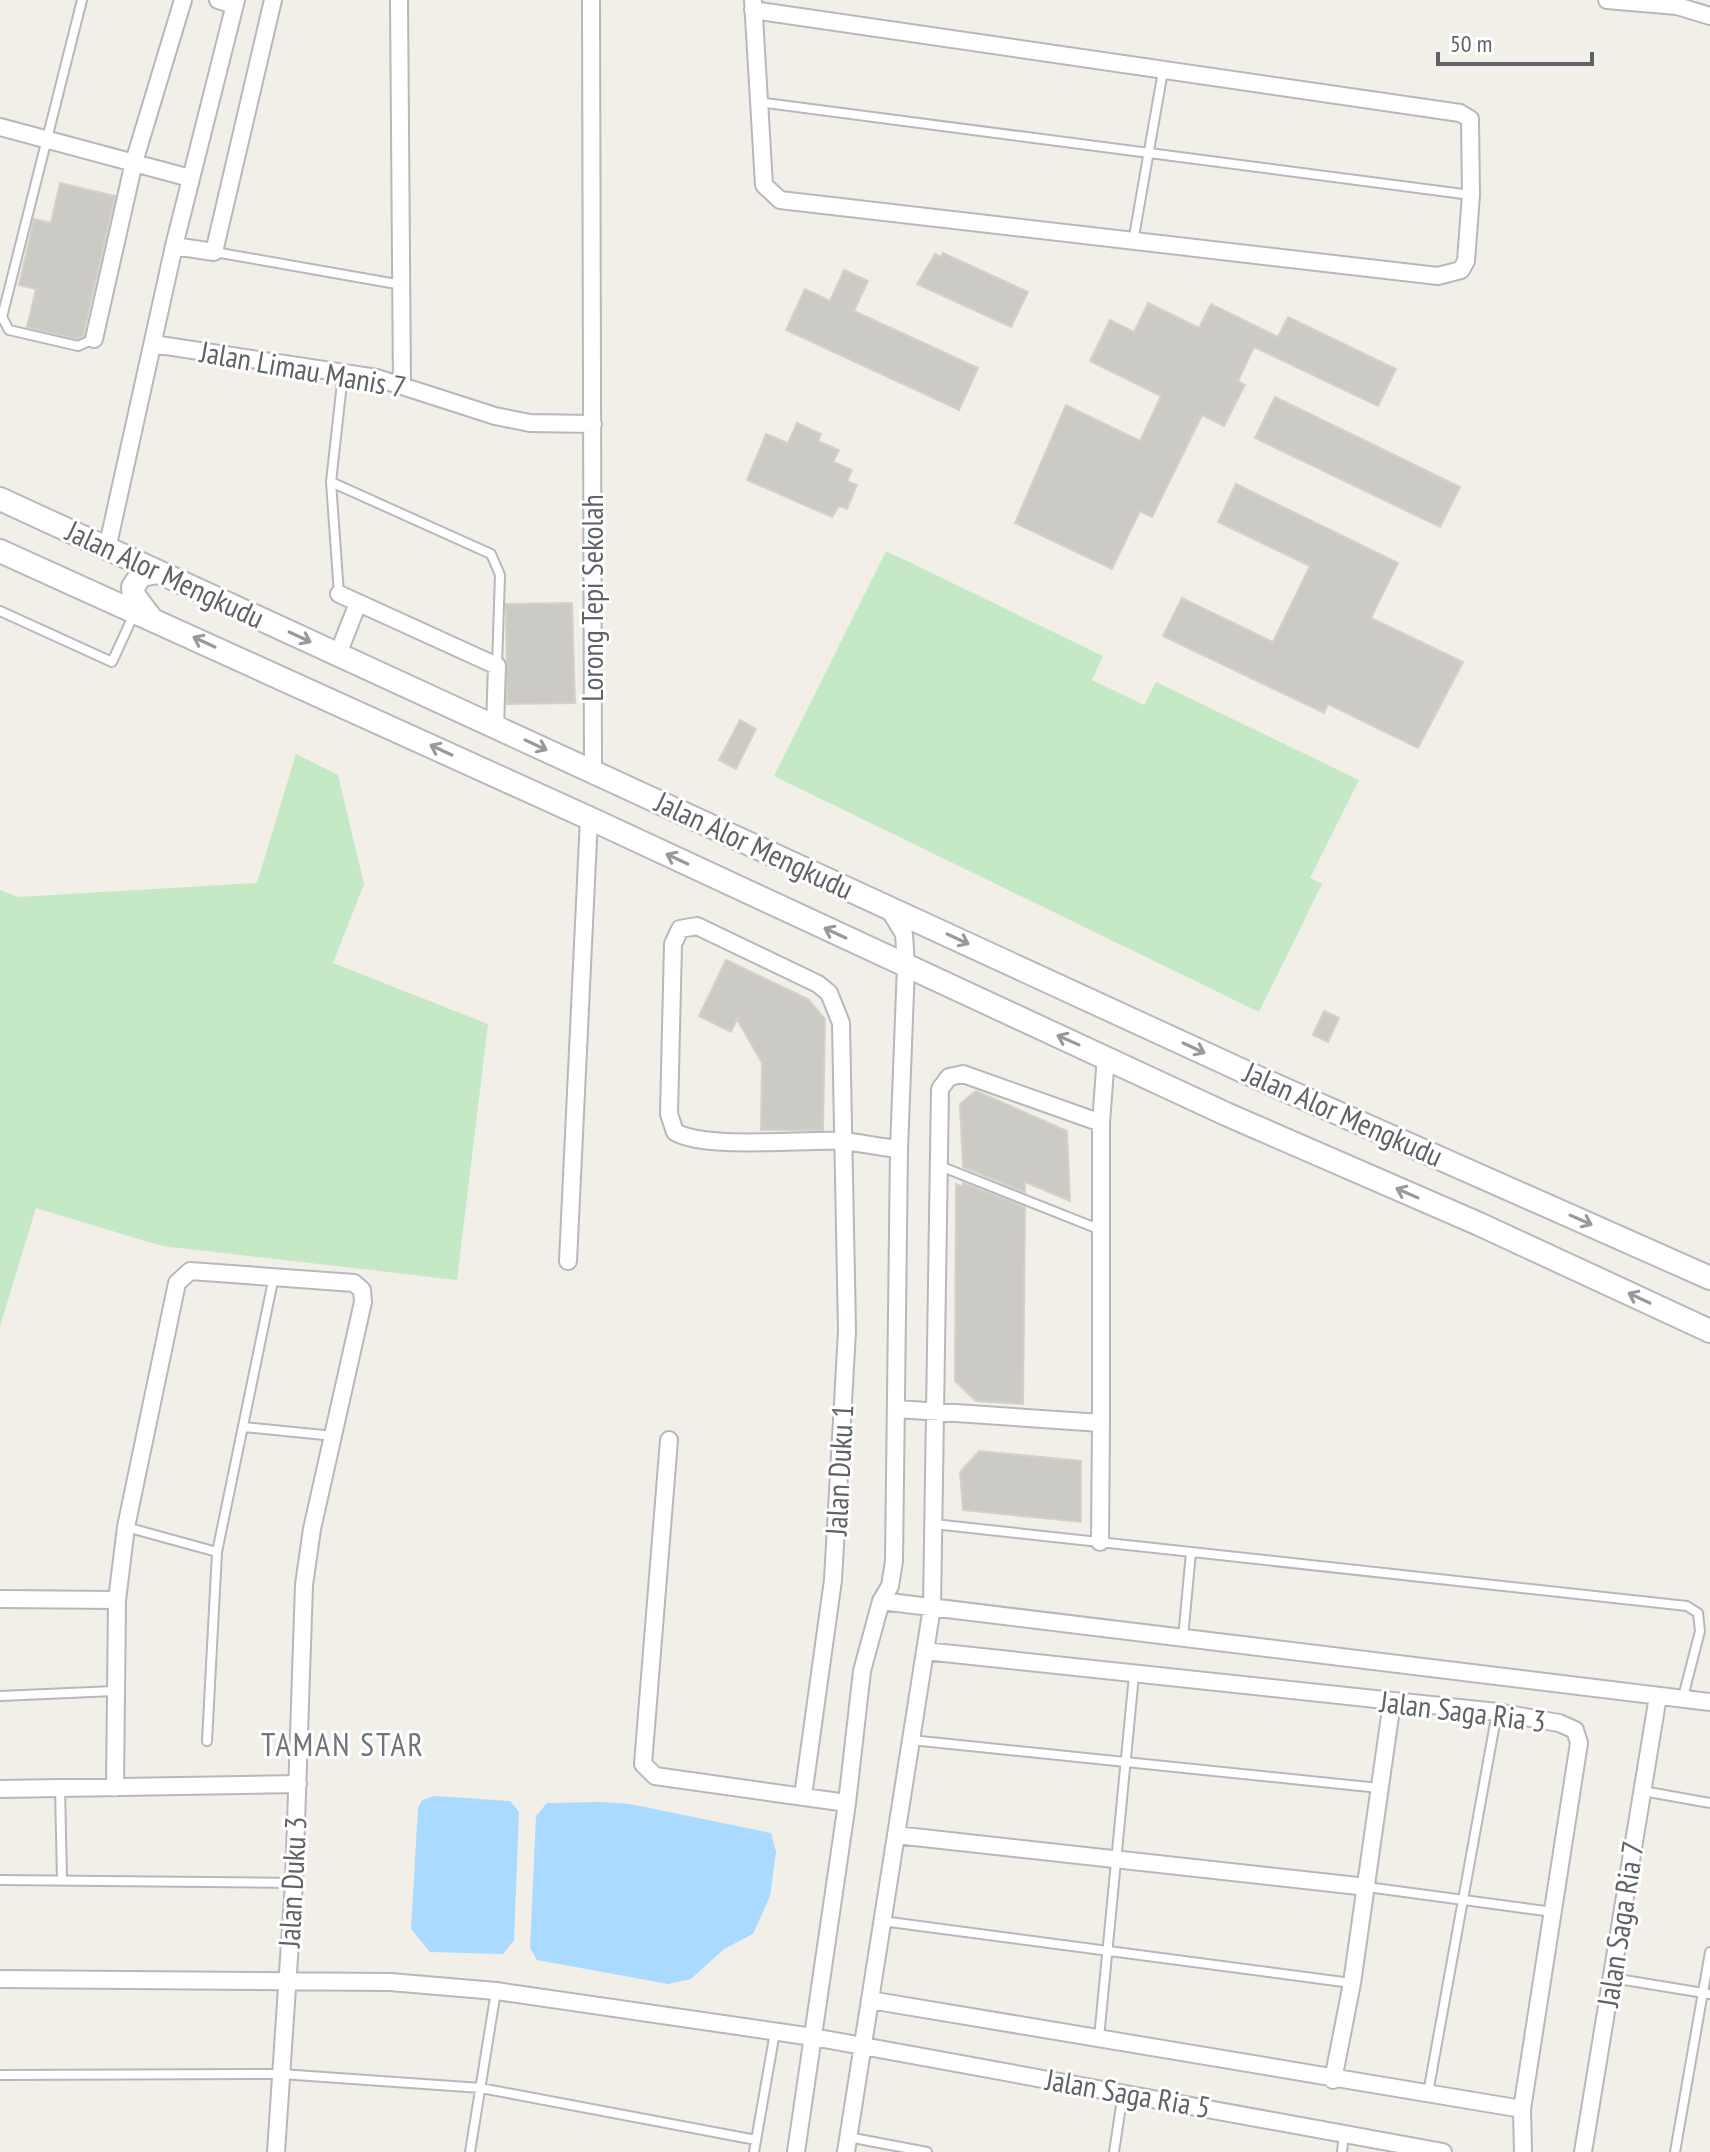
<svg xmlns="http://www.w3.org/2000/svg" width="1710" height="2152" viewBox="0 0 1710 2152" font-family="'PT Sans Narrow',sans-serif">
	<rect width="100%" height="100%" fill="#f1efe8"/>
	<path fill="#c5e8c5" d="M 886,551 L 1103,656 L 1092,680 L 1144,705 L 1156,682 L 1359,780 L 1310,878 L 1322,884 L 1259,1012 L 774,776 Z
		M 296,754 L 338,775 L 364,884 L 333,963 L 488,1024 L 457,1280 L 162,1246 L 36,1208 L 0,1326 L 0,890 L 18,897 L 257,883 Z"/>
	<path fill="#aadaff" d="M 435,1796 L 510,1801 L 519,1812 L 514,1940 L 503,1954 L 430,1952 L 411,1929 L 418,1808 L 422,1800 Z
		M 602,1802 L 630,1804 L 771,1833 L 776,1852 L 770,1896 L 753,1934 L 724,1949 L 691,1979 L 668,1984 L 537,1960 L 530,1948 L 536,1816 L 547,1803 Z"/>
	<path fill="#cccac5" stroke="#d6d1c6" stroke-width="2" d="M 60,183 L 115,196 L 83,336 L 77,339 L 27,327 L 36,289 L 19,285 L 34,219 L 51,223 Z
		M 943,253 L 1028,292 L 1011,327 L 917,284 L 935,254 L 941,257 Z
		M 844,270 L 868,281 L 854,311 L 978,368 L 959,410 L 786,330 L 805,289 L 830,301 Z
		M 1148,303 L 1199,328 L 1211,304 L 1278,337 L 1288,317 L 1396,369 L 1378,406 L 1254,347 L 1238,381 L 1245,385 L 1224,426 L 1202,415 L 1152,517 L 1140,511 L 1112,569 L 1015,523 L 1066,405 L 1140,441 L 1161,396 L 1090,361 L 1110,320 L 1134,332 Z
		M 1275,397 L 1460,487 L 1440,527 L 1255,438 Z
		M 797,423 L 821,434 L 818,441 L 839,450 L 833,462 L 852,470 L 847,481 L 857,485 L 847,509 L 839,506 L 832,517 L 747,480 L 766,434 L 788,443 Z
		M 1236,484 L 1398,563 L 1371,618 L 1463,662 L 1418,748 L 1328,704 L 1324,713 L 1163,636 L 1182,598 L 1273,642 L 1310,566 L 1218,522 Z
		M 572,603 L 575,703 L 507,704 L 506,604 Z
		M 740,720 L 756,729 L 736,769 L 719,760 Z
		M 726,960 L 808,999 L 825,1019 L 823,1130 L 761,1130 L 762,1063 L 737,1019 L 731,1032 L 699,1016 Z
		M 1324,1011 L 1339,1018 L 1328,1042 L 1313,1035 Z
		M 976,1091 L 1067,1131 L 1070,1201 L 1025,1182 L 1025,1192 L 963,1167 L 960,1104 Z
		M 963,1183 L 1025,1207 L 1023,1404 L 976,1401 L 955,1381 L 956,1184 L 963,1187 Z
		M 979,1451 L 1081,1461 L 1081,1522 L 963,1510 L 960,1472 Z"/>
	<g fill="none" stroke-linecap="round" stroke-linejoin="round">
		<defs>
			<path id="service" d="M 82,0 L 2,317 L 9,330 L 78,346 L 94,339
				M 758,102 L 1471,195
				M 1133,242 L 1163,71
				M 215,252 L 402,285
				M 331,482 L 491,554 L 500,575 L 497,666
				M 339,594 L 331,482 L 343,374
				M 0,611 L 112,662 L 134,614
				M 940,1166 L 1101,1230
				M 243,1427 L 334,1436
				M 934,1524 L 1687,1606 L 1698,1613 L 1700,1631 L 1683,1697
				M 126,1527 L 217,1552
				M 1183,1638 L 1191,1552
				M 0,1696 L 114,1691
				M 911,1740 L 1379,1788
				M 207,1741 L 217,1552 L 274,1276
				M 60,1788 L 62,1879
				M 1643,1791 L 1710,1803
				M 0,1880 L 294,1883
				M 1367,1887 L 1553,1912
				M 882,1921 L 1351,1983
				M 1612,1978 L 1710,1994
				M 1099,2038 L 1134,1675
				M 0,2075 L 281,2074 L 481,2088 L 756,2140
				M 1428,2093 L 1497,1712
				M 848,2137 L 927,2152
				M 470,2152 L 496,1991
				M 754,2152 L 775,2032
				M 1114,2152 L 1123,2093
				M 1342,2152 L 1344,2134
				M 1675,2152 L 1710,1952"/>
			<path id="minor" d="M 218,0 L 234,5
				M 399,0 L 402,386
				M 591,0 L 593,772
				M 753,0 L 764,185 L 780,200 L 1438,276 L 1461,270 L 1466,261 L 1471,195 L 1470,119 L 1460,113 L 753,10
				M 1607,0 L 1677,6 L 1710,16
				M 0,127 L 190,178
				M 174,246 L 214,252 L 273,0
				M 94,339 L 134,162 L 183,0
				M 153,344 L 377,378 L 495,416 L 530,423 L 593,424
				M 107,549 L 174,246 L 236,0
				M 339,594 L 497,666 L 495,727
				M 338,654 L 358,603
				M 568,1261 L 589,818
				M 897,1409 L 1101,1423 L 1101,1123 L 1106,1056
				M 669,1440 L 643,1764 L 655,1776 L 847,1803
				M 1100,1542 L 1101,1423
				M 0,1599 L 117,1600
				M 881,1601 L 1710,1702
				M 925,1651 L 1497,1712 L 1559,1723 L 1575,1730 L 1579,1743 L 1522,2109 L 1523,2152
				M 115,1788 L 117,1600 L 126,1527 L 177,1283 L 190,1271 L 354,1283 L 362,1290 L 363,1302 L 312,1529 L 304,1585 L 294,1883 L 276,2152
				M 0,1789 L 298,1784
				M 803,1796 L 833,1580 L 847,1331 L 841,1023 L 829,993 L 818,984 L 697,926 L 680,929 L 673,944 L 669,1114 L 675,1132 C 706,1150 803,1139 843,1141 C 861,1143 880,1147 899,1149
				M 896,1835 L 1367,1887
				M 0,1979 L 390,1982 L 496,1991 L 813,2037 L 1443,2152
				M 870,2000 L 1522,2109
				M 1333,2080 L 1352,1983 L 1392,1702
				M 796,2152 L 847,1803 L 862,1671 L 881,1601 L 890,1586 L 894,1561 L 899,1149 L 906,966 L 904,934 L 888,908
				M 846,2152 L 932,1607 L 940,1089 L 949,1077 L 963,1074 L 1101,1123
				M 1583,2152 L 1658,1696"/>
			<path id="secondary" d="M 0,499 L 1243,1071 L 1710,1278
				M 0,551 L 589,818 L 1226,1114 L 1479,1224 L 1710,1331
				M 150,617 L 134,596 L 133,587 L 141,575 L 158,572"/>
		</defs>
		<use href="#service" stroke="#b5b8bc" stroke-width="12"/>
		<use href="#minor" stroke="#b5b8bc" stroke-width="20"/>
		<use href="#secondary" stroke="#b6babf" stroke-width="26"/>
		<use href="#service" stroke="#fff" stroke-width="8"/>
		<use href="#minor" stroke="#fff" stroke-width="16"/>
		<use href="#secondary" stroke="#fff" stroke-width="22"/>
	</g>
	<defs><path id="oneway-shaft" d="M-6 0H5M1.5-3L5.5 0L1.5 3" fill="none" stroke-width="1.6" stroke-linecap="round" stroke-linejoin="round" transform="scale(2)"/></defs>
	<g stroke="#979a9d">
		<use href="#oneway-shaft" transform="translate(300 637) rotate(25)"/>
		<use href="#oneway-shaft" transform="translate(204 642) rotate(-155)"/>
		<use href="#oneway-shaft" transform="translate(536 745) rotate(25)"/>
		<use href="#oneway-shaft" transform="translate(441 750) rotate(-155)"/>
		<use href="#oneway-shaft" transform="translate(677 859) rotate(-155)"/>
		<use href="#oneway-shaft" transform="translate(835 933) rotate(-155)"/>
		<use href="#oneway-shaft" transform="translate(958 939) rotate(25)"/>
		<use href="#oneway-shaft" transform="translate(1068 1040) rotate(-156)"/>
		<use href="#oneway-shaft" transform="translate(1194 1048) rotate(25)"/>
		<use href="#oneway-shaft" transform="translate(1407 1193) rotate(-156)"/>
		<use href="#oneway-shaft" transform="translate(1581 1220) rotate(24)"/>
		<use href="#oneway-shaft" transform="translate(1639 1298) rotate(-155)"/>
	</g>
	<g text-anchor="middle" stroke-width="6" stroke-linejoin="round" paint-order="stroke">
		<g font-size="30" fill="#5f6368" stroke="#fff">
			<text transform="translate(303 370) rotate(10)" y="10">Jalan Limau Manis 7</text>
			<text transform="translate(165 575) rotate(25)" y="10">Jalan Alor Mengkudu</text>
			<text transform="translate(593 598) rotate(-90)" y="10">Lorong Tepi Sekolah</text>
			<text transform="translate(754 846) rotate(25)" y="10">Jalan Alor Mengkudu</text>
			<text transform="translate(1343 1115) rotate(24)" y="10">Jalan Alor Mengkudu</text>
			<text transform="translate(840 1470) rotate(-87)" y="10">Jalan Duku 1</text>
			<text transform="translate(1463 1712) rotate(7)" y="10">Jalan Saga Ria 3</text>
			<text transform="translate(293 1882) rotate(-87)" y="10">Jalan Duku 3</text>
			<text transform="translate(1621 1924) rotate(-81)" y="10">Jalan Saga Ria 7</text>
			<text transform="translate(1128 2094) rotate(10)" y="10">Jalan Saga Ria 5</text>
		</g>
		<g font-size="32" letter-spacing="2" fill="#70757a" stroke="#fff">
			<text x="343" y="1756">TAMAN STAR</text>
		</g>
	</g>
	<path d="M1438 52v12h154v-12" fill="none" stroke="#5f6368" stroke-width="4"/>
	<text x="1450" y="52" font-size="24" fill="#5f6368" stroke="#ffffff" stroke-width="6" paint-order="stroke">50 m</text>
</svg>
